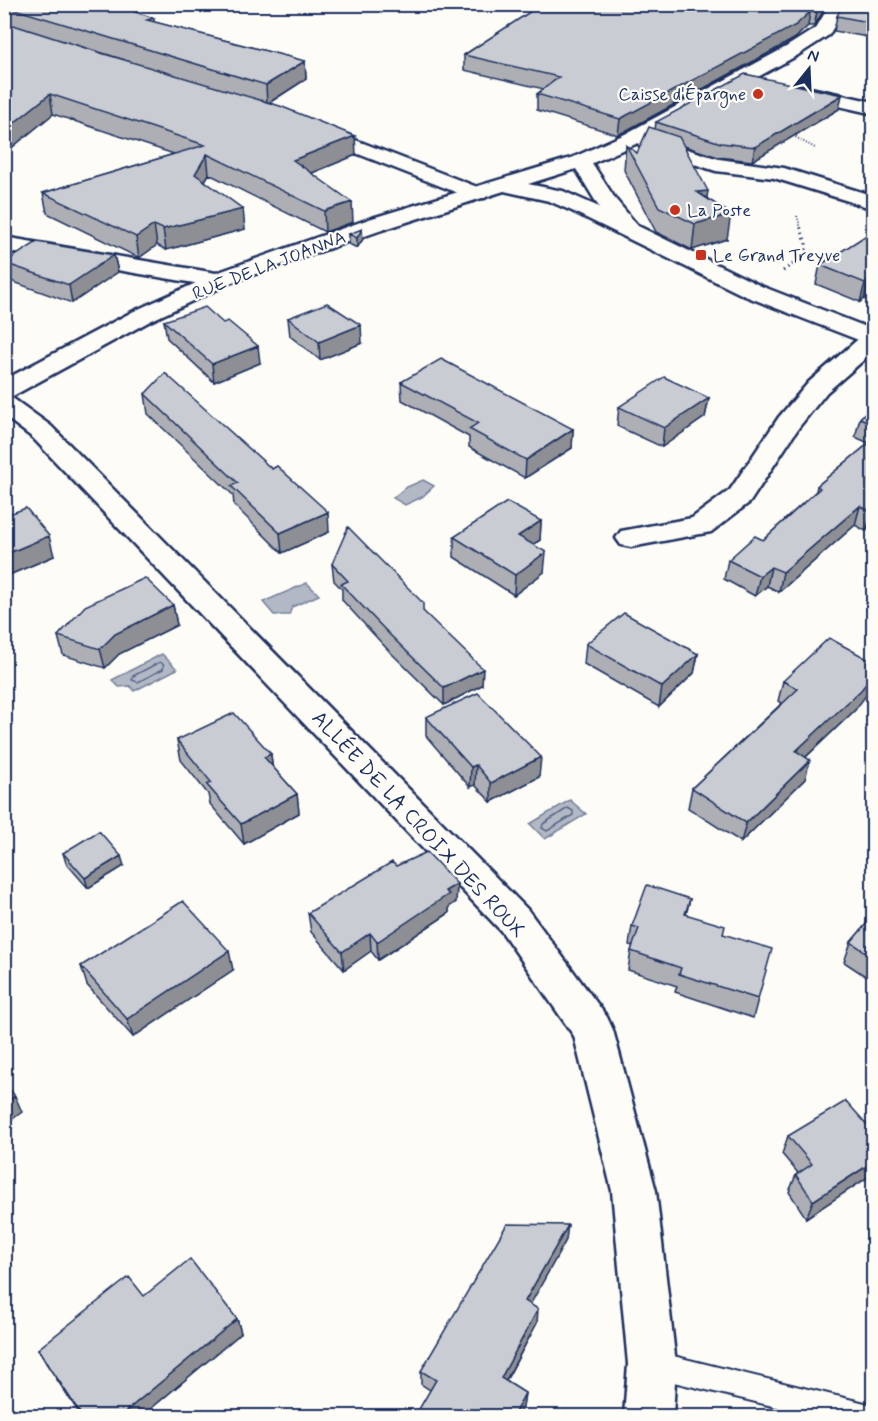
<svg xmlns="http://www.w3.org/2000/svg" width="878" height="1421" viewBox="0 0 878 1421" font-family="Mynerve,sans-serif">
	<rect width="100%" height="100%" fill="#fdfcf7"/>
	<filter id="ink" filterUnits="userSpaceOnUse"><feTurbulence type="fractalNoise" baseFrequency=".0167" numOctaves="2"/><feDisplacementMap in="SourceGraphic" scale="12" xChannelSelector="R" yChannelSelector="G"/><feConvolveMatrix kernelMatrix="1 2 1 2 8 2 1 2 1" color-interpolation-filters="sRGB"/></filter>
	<g filter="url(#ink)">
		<path fill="#b3b8c5" stroke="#76819c" stroke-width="1.5" d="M 423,480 L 434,486 L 422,497 L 405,505 L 393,498 L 405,488 Z
			M 307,583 L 319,595 L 292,607 L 289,615 L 274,615 L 263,602 Z
			M 162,654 L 177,669 L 134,691 L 130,686 L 119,687 L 112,680 Z
			M 570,800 L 586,814 L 545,839 L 530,824 Z"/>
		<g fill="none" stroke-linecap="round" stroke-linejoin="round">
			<path stroke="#586687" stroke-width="1.5" d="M 160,662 L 164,665 L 163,669 L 138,682 L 132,680 L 133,676 Z
				M 568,808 L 573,811 L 573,815 L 547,831 L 542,828 L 543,824 Z"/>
			<defs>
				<path id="lane" d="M 653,1351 L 865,1403 L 874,1406 L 874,1416 L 813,1416 L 653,1377 L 644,1373 L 640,1364 L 644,1355 Z"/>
				<path id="street" d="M 830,4 L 847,4 L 829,35 L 798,55 L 648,137 L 719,159 L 784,168 L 874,196 L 874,209 L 774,178 L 716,171 L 641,147 L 638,143 L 588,165 L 574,165 L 571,161 L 574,157 L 625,134 L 786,47 L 816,28 Z
					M 797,85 L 874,102 L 874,114 L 790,95 L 788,91 L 790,87 Z
					M 314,124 L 485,190 L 489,194 L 485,198 L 471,198 L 307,134 L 304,130 L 307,126 Z
					M 218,273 L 226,275 L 230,280 L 226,285 L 150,321 L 11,397 L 51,426 L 528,910 L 607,1017 L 613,1030 L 656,1191 L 676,1364 L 673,1416 L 624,1416 L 628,1364 L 612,1191 L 574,1036 L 502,932 L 33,438 L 4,416 L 4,380 L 134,311 Z
					M 874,332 L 874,351 L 827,392 L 799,427 L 750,502 L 711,532 L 631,547 L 621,545 L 616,538 L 621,531 L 692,518 L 730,490 L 779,417 L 809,382 L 864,334 Z"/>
				<path id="secondary" d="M 581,155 L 588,157 L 616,200 L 638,226 L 761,286 L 874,330 L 874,346 L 745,296 L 572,211 L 549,201 L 504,191 L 385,229 L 218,287 L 4,251 L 4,237 L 216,273 L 369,219 ZM 576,169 L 599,207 L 563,191 L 528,184 Z"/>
			</defs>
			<use href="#lane" stroke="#1b2f5e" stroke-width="4"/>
			<use href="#street" stroke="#1b2f5e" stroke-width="5"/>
			<use href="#secondary" stroke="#1b2f5e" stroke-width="5"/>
			<path stroke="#1b2f5e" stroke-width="2" stroke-dasharray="1 2" stroke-linecap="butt" d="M 801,131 L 795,137 L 815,148
				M 797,216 L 801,228"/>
			<path stroke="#1b2f5e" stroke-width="3" stroke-dasharray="1.5 4" stroke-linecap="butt" d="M 783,271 L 806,255 L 806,243 L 800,226"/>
			<use href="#lane" fill="#fdfcf7" fill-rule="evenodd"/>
			<use href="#street" fill="#fdfcf7" fill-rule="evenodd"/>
			<use href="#secondary" fill="#fdfcf7" fill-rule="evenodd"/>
		</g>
		<path fill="#adafb5" stroke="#1b2f5e" stroke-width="1.5" fill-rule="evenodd" d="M 4,4 L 154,18 L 154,22 L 305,61 L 306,79 L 269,103 L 356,155 L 312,173 L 353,222 L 325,232 L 209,174 L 205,181 L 245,229 L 166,250 L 157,245 L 139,258 L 47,213 L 43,193 L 174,154 L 53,114 L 4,154 ZM 63,41 L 125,60 L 101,53 Z
			M 542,4 L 828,4 L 814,26 L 808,26 L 794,39 L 618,135 L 537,110 L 537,94 L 544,89 L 464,70 L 464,55 Z
			M 873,4 L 873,38 L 834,31 L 837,16 Z
			M 839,109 L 752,161 L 718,157 L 684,146 L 707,198 L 727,239 L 692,250 L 656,232 L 624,170 L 626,145 L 637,153 L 655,130 L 656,122 Z
			M 873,231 L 873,303 L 864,299 L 860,302 L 816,284 L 820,265 Z
			M 349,234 L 363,239 L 357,248 L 349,244 Z
			M 114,255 L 118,272 L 72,303 L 8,280 L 4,264 L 4,263 Z
			M 288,318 L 362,343 L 320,360 L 290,336 Z
			M 164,321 L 260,363 L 214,382 L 167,338 Z
			M 401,382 L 573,429 L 572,448 L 525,478 L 469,447 L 469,437 L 402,400 Z
			M 145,394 L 329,532 L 282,553 L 234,505 L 233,495 L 148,414 Z
			M 709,398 L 705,417 L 662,447 L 617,426 L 619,407 Z
			M 873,406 L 873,524 L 866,531 L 855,525 L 779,592 L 767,586 L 755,596 L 724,579 L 728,560 L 763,540 L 816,491 L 817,486 L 869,443 L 855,437 L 860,418 Z
			M 4,516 L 54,556 L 9,575 L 4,570 Z
			M 541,521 L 540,540 L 533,545 L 544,572 L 514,595 L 454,557 L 454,537 Z
			M 332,564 L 423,611 L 482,685 L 444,705 L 389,651 L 342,600 L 342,589 L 334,581 Z
			M 173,605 L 177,625 L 119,654 L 105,668 L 63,655 L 58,636 Z
			M 586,644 L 698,654 L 694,673 L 659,707 L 584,664 Z
			M 783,681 L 855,710 L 806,757 L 805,779 L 741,842 L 688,808 L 692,788 L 782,703 L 778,701 Z
			M 426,717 L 539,777 L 491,802 L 475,785 L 470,787 L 426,736 Z
			M 177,740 L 271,754 L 272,766 L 297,794 L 299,813 L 244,844 L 210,804 L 208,794 L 181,760 Z
			M 63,853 L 124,866 L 88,888 L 66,863 Z
			M 396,866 L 457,884 L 456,902 L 449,907 L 449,913 L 378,960 L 371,951 L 344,970 L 311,932 L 308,913 Z
			M 690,899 L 686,915 L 723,934 L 758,999 L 753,1018 L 675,992 L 677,986 L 628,970 L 631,951 L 633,946 L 629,945 L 632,926 Z
			M 873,916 L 873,981 L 844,962 L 851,942 Z
			M 81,966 L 233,970 L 133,1037 L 87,985 Z
			M 869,1127 L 806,1218 L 789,1192 L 796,1175 L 798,1173 L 782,1154 L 788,1136 Z
			M 566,1240 L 530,1304 L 537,1323 L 506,1381 L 525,1393 L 523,1406 L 430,1390 L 421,1384 L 421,1371 Z
			M 237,1319 L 241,1333 L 142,1416 L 81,1416 L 46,1363 L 38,1349 Z"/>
		<path fill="#8d8f94" stroke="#1b2f5e" stroke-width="1.5" d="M 822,4 L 828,4 L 814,26 L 817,12 Z
			M 810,12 L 808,26 L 794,39 L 618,135 L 620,119 Z
			M 305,61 L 306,79 L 267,104 L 266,85 Z
			M 50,94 L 53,114 L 4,154 L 4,131 Z
			M 842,95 L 839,109 L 752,161 L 755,147 Z
			M 355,136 L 356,155 L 295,180 L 293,160 Z
			M 207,154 L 209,174 L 197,194 L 195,174 Z
			M 708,191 L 704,216 L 697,192 Z
			M 352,202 L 353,222 L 325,232 L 324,211 Z
			M 243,209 L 245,229 L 166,250 L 163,229 Z
			M 731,214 L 727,239 L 692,250 L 695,224 Z
			M 154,225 L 157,245 L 139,258 L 136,237 Z
			M 362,229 L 363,239 L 357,248 L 357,238 Z
			M 114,255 L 118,272 L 72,303 L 69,285 Z
			M 868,281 L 864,299 L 860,302 L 865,283 Z
			M 361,325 L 362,343 L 320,360 L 319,342 Z
			M 258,346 L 260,363 L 214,382 L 212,364 Z
			M 709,398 L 705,417 L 662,447 L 664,428 Z
			M 573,429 L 572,448 L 525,478 L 526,460 Z
			M 860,506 L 855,525 L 779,592 L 783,572 Z
			M 873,510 L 873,524 L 866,531 L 872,512 Z
			M 328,512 L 329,532 L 282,553 L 280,533 Z
			M 541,521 L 540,540 L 517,555 L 518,536 Z
			M 49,536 L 54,556 L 9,575 L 4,560 L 4,555 Z
			M 546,552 L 544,572 L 514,595 L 515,575 Z
			M 771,567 L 767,586 L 755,596 L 760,576 Z
			M 173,605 L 177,625 L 119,654 L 105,668 L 100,649 L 115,634 Z
			M 698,654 L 694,673 L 659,707 L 662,687 Z
			M 483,669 L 482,685 L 444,705 L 444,688 Z
			M 873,675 L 873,686 L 855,710 L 791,771 L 796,751 Z
			M 271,754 L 273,774 L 264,757 Z
			M 541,757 L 539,777 L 491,802 L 491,783 Z
			M 810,760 L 805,779 L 741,842 L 746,823 Z
			M 476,765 L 475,785 L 470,787 L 471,767 Z
			M 297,794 L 299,813 L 244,844 L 241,824 Z
			M 121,856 L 124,866 L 88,888 L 85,878 Z
			M 457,884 L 456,902 L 449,907 L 449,913 L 378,960 L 377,942 L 445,891 Z
			M 370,933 L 371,951 L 344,970 L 342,952 Z
			M 229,951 L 233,970 L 133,1037 L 127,1019 Z
			M 15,1096 L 22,1112 L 4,1125 L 4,1103 Z
			M 873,1162 L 873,1174 L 806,1218 L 813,1201 Z
			M 568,1225 L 566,1240 L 524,1316 L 525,1301 Z
			M 538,1309 L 537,1323 L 500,1391 L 501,1378 Z
			M 237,1319 L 241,1333 L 142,1416 L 120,1416 Z
			M 525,1393 L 523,1406 L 518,1416 L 513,1416 Z"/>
		<path fill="#c9ccd3" stroke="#1b2f5e" stroke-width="1.5" d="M 4,4 L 110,4 L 154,18 L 147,20 L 305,61 L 266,85 L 4,6 Z
			M 542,4 L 822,4 L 817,12 L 810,12 L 796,25 L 620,119 L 537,94 L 559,77 L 464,55 Z
			M 843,4 L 873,4 L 873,23 L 837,16 Z
			M 4,22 L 101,53 L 280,106 L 355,136 L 293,160 L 352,202 L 324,211 L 207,154 L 195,174 L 243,209 L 163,229 L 154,225 L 136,237 L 43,193 L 205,145 L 50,94 L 4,131 Z
			M 745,74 L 842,95 L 755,147 L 721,143 L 656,122 Z
			M 649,127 L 679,137 L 708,191 L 697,192 L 731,214 L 695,224 L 659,207 L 626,145 L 637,153 Z
			M 362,229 L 357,238 L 349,234 Z
			M 873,231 L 873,283 L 868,281 L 865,283 L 820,265 Z
			M 37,242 L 114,255 L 69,285 L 4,263 Z
			M 327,303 L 361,325 L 319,342 L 288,318 Z
			M 205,307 L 223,323 L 228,321 L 258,346 L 212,364 L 164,321 Z
			M 441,359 L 573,429 L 526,460 L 469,429 L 478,423 L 401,382 Z
			M 165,373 L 272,469 L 277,466 L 328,512 L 280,533 L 231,486 L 238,483 L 145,394 Z
			M 664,377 L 709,398 L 664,428 L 619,407 Z
			M 873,406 L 873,424 L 860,418 Z
			M 873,440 L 873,510 L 872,512 L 860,506 L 783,572 L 771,567 L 760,576 L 728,560 L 755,536 L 763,540 L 820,488 L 817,486 Z
			M 507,502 L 541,521 L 518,536 L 546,552 L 515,575 L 454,537 Z
			M 26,508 L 49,536 L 4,555 L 4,516 Z
			M 348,527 L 423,603 L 423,611 L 483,669 L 444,688 L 389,634 L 341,584 L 348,581 L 332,564 Z
			M 145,578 L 173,605 L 115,634 L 100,649 L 58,636 L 85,606 Z
			M 624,613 L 698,654 L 662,687 L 586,644 Z
			M 829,638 L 873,662 L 873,675 L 861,690 L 796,751 L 810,760 L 746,823 L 692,788 L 798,689 L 783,681 Z
			M 478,693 L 541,757 L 491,783 L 476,765 L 471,767 L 426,717 Z
			M 234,713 L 271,754 L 264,757 L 297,794 L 241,824 L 207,785 L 211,782 L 177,740 Z
			M 99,831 L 121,856 L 85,878 L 63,853 Z
			M 427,852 L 457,884 L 445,891 L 449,894 L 377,942 L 370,933 L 342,952 L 308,913 L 392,862 L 396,866 Z
			M 647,885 L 690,899 L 685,914 L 725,926 L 723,934 L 772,949 L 758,999 L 679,974 L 681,968 L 631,951 L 639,928 L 632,926 Z
			M 183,901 L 229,951 L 127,1019 L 81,966 Z
			M 873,916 L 873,957 L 851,942 Z
			M 4,1082 L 15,1096 L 4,1103 Z
			M 846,1101 L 869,1127 L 873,1124 L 873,1162 L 813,1201 L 796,1175 L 812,1164 L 788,1136 Z
			M 507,1224 L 568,1225 L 525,1301 L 538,1309 L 501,1378 L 525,1393 L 513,1416 L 415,1416 L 436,1380 L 421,1371 Z
			M 190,1259 L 237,1319 L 120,1416 L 82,1416 L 38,1349 L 129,1277 L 144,1296 Z"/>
	</g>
	<g fill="#c8321e" stroke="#fdfcf7" stroke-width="2">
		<circle cx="758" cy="94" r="6"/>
		<circle cx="675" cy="210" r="6"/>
		<rect x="695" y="249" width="12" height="12" rx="3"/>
	</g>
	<g text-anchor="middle" stroke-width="4.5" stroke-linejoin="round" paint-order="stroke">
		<g font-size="18" fill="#1b2f5e" stroke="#fdfcf7" text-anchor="start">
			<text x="746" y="100" text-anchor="end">Caisse d'Épargne</text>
			<text x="687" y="216">La Poste</text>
			<text x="713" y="261">Le Grand Treyve</text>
		</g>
		<g font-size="18" fill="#1b2f5e" stroke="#fdfcf7">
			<text transform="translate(269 265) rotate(-21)" y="6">RUE DE LA JOANNA</text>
		</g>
		<g font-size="21" fill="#1b2f5e" stroke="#fdfcf7">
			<text transform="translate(419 824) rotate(47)" y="7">ALLÉE DE LA CROIX DES ROUX</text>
		</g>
	</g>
	<rect width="878" height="1421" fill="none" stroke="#fdfcf7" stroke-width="24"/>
	<rect x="12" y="12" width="854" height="1397" fill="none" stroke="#1b2f5e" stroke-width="2" filter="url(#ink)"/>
	<g transform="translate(809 69) rotate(18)" stroke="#fdfcf7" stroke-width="4.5" paint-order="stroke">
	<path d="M0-4.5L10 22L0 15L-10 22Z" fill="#1b2f5e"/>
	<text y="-9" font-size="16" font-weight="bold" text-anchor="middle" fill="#1b2f5e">N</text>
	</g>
</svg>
